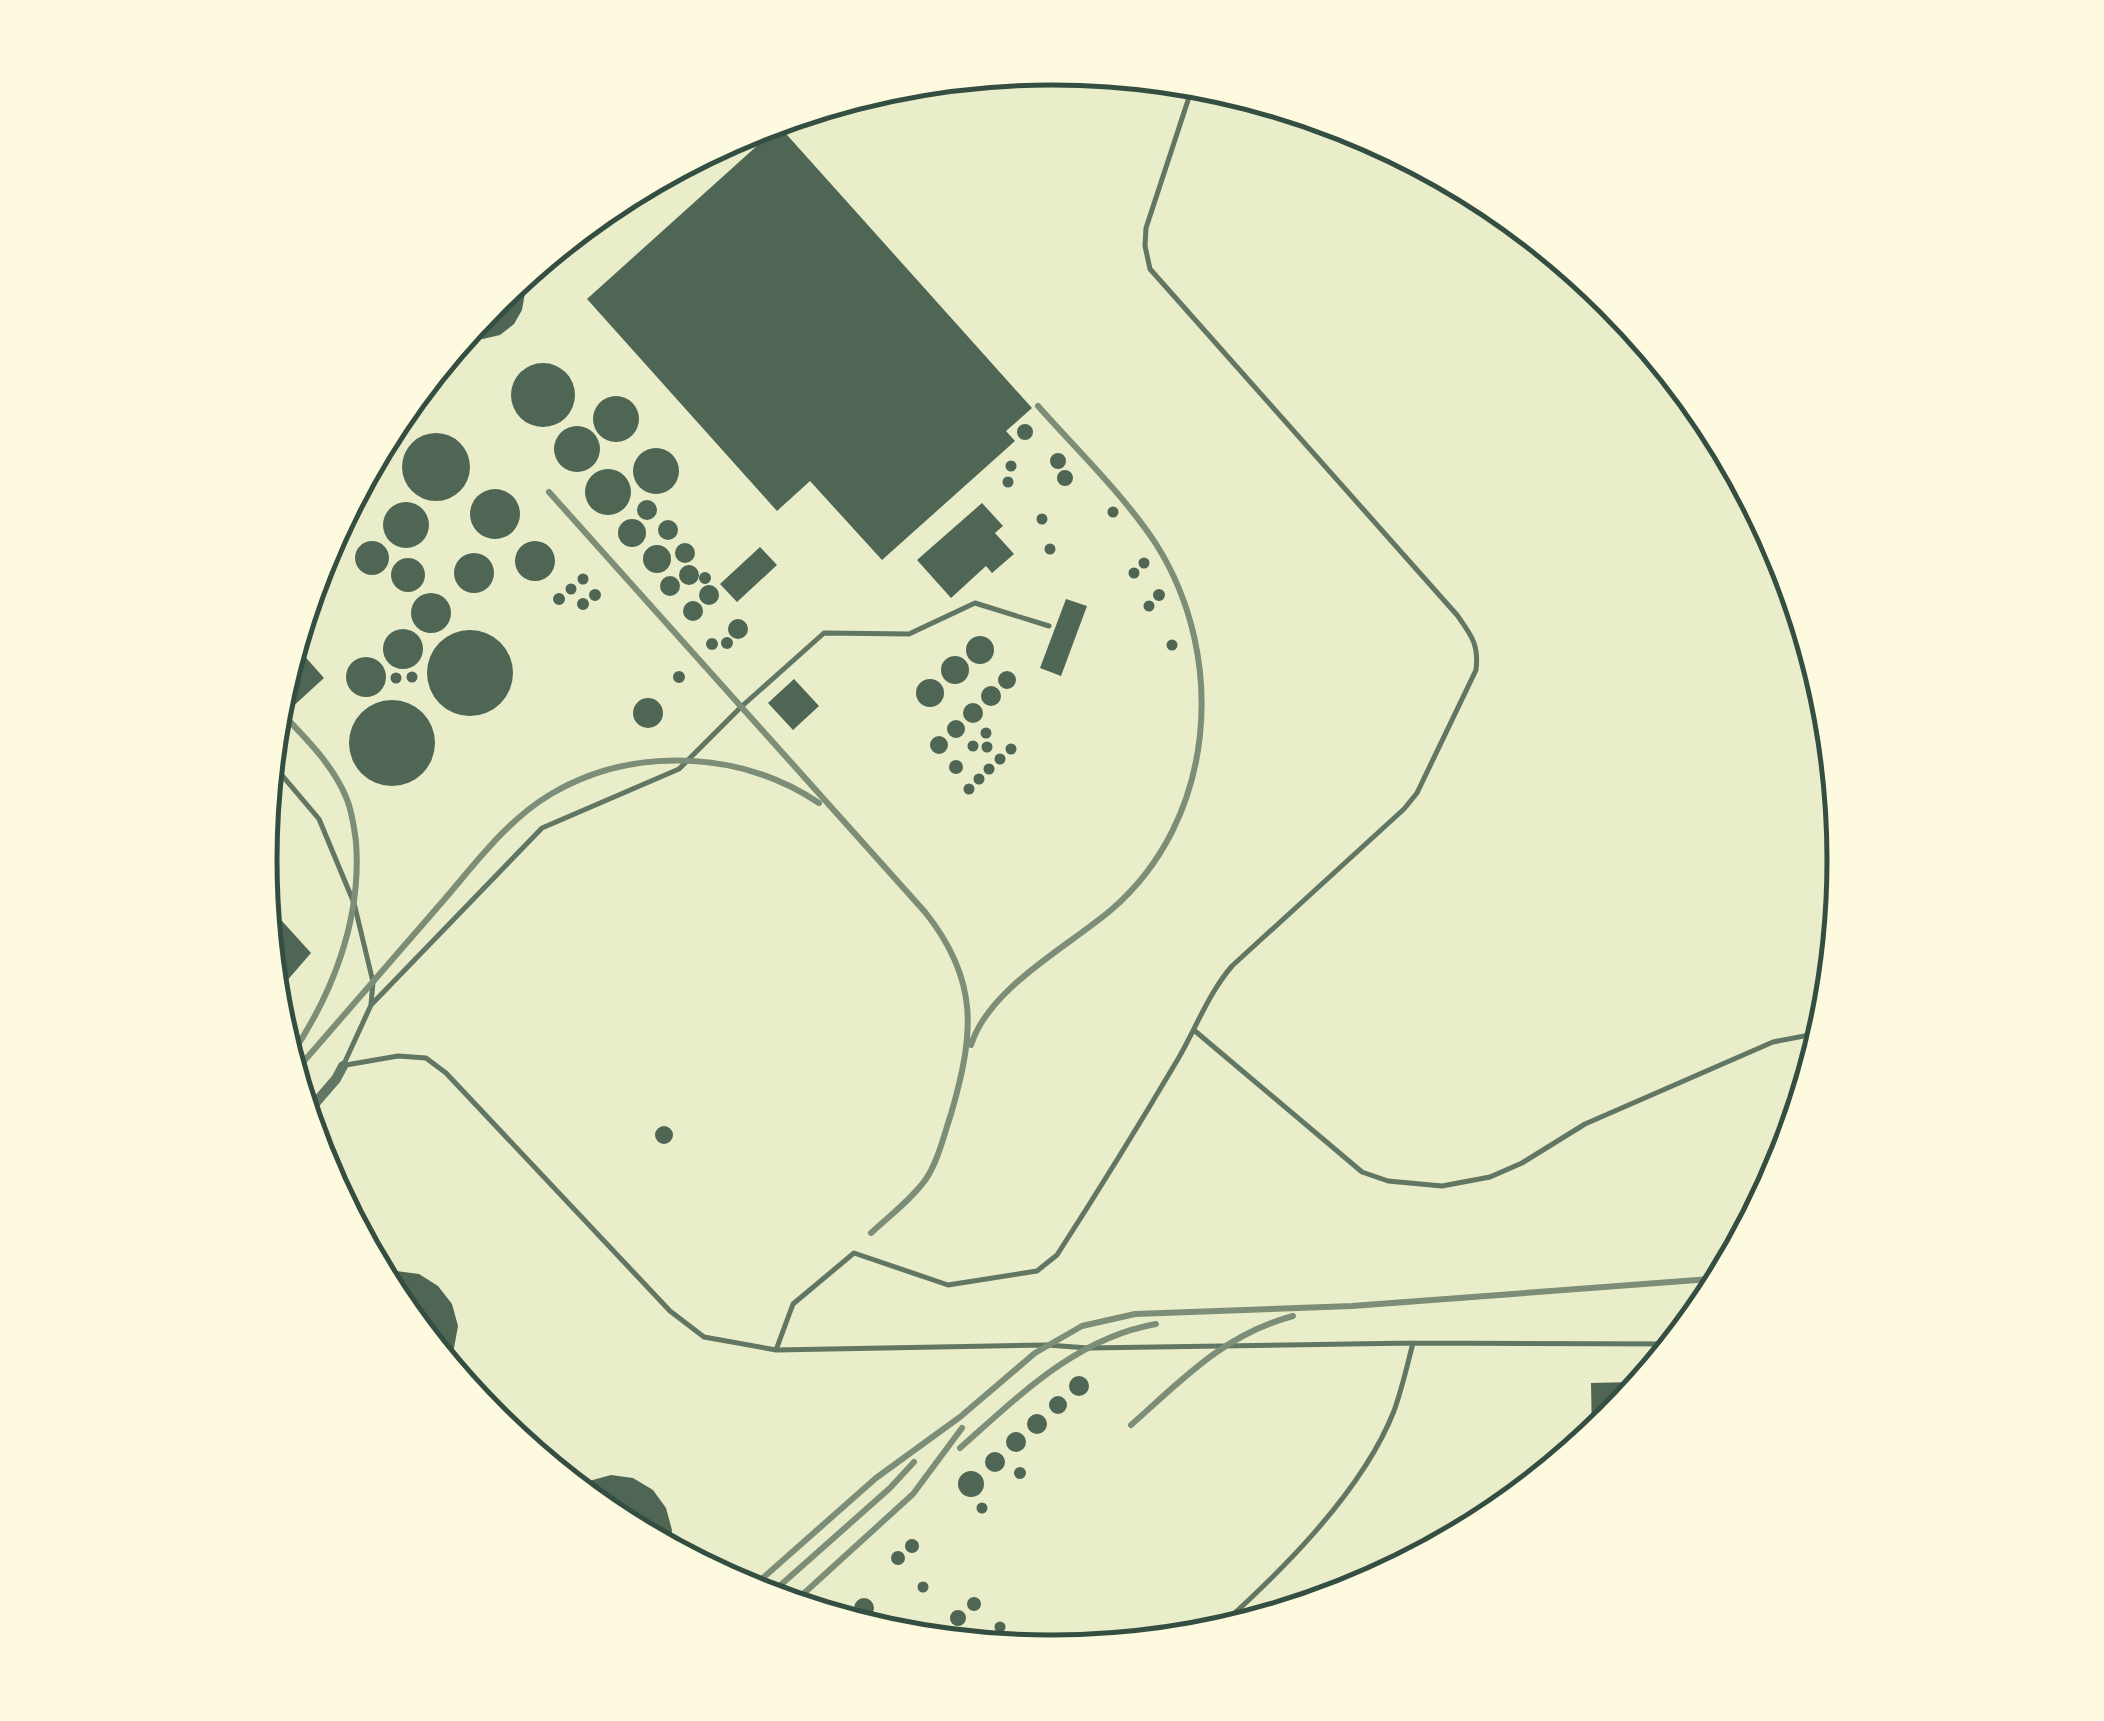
<svg xmlns="http://www.w3.org/2000/svg" width="2104" height="1721" viewBox="0 0 2104 1721" font-family="'PT Sans',sans-serif">
	<rect width="100%" height="100%" fill="#e9edc9"/>
	<path fill="#4f6655" d="M 779,126 L 1032,408 L 1006,431 L 1015,441 L 882,560 L 810,481 L 777,511 L 587,299 Z
		M 521,276 L 525,293 L 522,310 L 514,324 L 500,335 L 483,339 L 463,334 L 492,299 Z
		M511 395a32 32 0 1 1 64 0a32 32 0 1 1-64 0Z
		M593 419a23 23 0 1 1 46 0a23 23 0 1 1-46 0Z
		M1017 432a8 8 0 1 1 16 0a8 8 0 1 1-16 0Z
		M554 449a23 23 0 1 1 46 0a23 23 0 1 1-46 0Z
		M402 467a34 34 0 1 1 68 0a34 34 0 1 1-68 0Z
		M633 471a23 23 0 1 1 46 0a23 23 0 1 1-46 0Z
		M1050 461a8 8 0 1 1 16 0a8 8 0 1 1-16 0Z
		M 372,458 L 375,471 L 373,484 L 366,495 L 356,503 L 347,506 Z
		M1005.5 466a5.5 5.5 0 1 1 11 0a5.5 5.5 0 1 1-11 0Z
		M585 492a23 23 0 1 1 46 0a23 23 0 1 1-46 0Z
		M1057 478a8 8 0 1 1 16 0a8 8 0 1 1-16 0Z
		M1002.5 482a5.5 5.5 0 1 1 11 0a5.5 5.5 0 1 1-11 0Z
		M470 514a25 25 0 1 1 50 0a25 25 0 1 1-50 0Z
		M637 510a10 10 0 1 1 20 0a10 10 0 1 1-20 0Z
		M383 525a23 23 0 1 1 46 0a23 23 0 1 1-46 0Z
		M 982,503 L 1003,526 L 995,533 L 1014,554 L 992,573 L 986,566 L 951,598 L 917,560 Z
		M1107.5 512a5.5 5.5 0 1 1 11 0a5.5 5.5 0 1 1-11 0Z
		M1036.5 519a5.5 5.5 0 1 1 11 0a5.5 5.5 0 1 1-11 0Z
		M618 533a14 14 0 1 1 28 0a14 14 0 1 1-28 0Z
		M658 530a10 10 0 1 1 20 0a10 10 0 1 1-20 0Z
		M515 561a20 20 0 1 1 40 0a20 20 0 1 1-40 0Z
		M355 558a17 17 0 1 1 34 0a17 17 0 1 1-34 0Z
		M675 553a10 10 0 1 1 20 0a10 10 0 1 1-20 0Z
		M1044.5 549a5.5 5.5 0 1 1 11 0a5.5 5.5 0 1 1-11 0Z
		M643 559a14 14 0 1 1 28 0a14 14 0 1 1-28 0Z
		M 760,547 L 777,565 L 737,602 L 720,584 Z
		M454 573a20 20 0 1 1 40 0a20 20 0 1 1-40 0Z
		M1138.5 563a5.5 5.5 0 1 1 11 0a5.5 5.5 0 1 1-11 0Z
		M391 575a17 17 0 1 1 34 0a17 17 0 1 1-34 0Z
		M679 575a10 10 0 1 1 20 0a10 10 0 1 1-20 0Z
		M1128.5 573a5.5 5.5 0 1 1 11 0a5.5 5.5 0 1 1-11 0Z
		M699 578a6 6 0 1 1 12 0a6 6 0 1 1-12 0Z
		M577.5 579a5.5 5.5 0 1 1 11 0a5.5 5.5 0 1 1-11 0Z
		M660 586a10 10 0 1 1 20 0a10 10 0 1 1-20 0Z
		M565.5 589a5.5 5.5 0 1 1 11 0a5.5 5.5 0 1 1-11 0Z
		M699 595a10 10 0 1 1 20 0a10 10 0 1 1-20 0Z
		M589 595a6 6 0 1 1 12 0a6 6 0 1 1-12 0Z
		M1153 595a6 6 0 1 1 12 0a6 6 0 1 1-12 0Z
		M411 613a20 20 0 1 1 40 0a20 20 0 1 1-40 0Z
		M553 599a6 6 0 1 1 12 0a6 6 0 1 1-12 0Z
		M577 604a6 6 0 1 1 12 0a6 6 0 1 1-12 0Z
		M 1066,599 L 1087,606 L 1061,676 L 1040,668 Z
		M1143.5 606a5.5 5.5 0 1 1 11 0a5.5 5.5 0 1 1-11 0Z
		M683 611a10 10 0 1 1 20 0a10 10 0 1 1-20 0Z
		M728 629a10 10 0 1 1 20 0a10 10 0 1 1-20 0Z
		M383 649a20 20 0 1 1 40 0a20 20 0 1 1-40 0Z
		M427 673a43 43 0 1 1 86 0a43 43 0 1 1-86 0Z
		M966 650a14 14 0 1 1 28 0a14 14 0 1 1-28 0Z
		M721 643a6 6 0 1 1 12 0a6 6 0 1 1-12 0Z
		M706 644a6 6 0 1 1 12 0a6 6 0 1 1-12 0Z
		M1166.5 645a5.5 5.5 0 1 1 11 0a5.5 5.5 0 1 1-11 0Z
		M 293,643 L 324,678 L 289,710 L 277,696 Z
		M941 670a14 14 0 1 1 28 0a14 14 0 1 1-28 0Z
		M346 677a20 20 0 1 1 40 0a20 20 0 1 1-40 0Z
		M998 680a9 9 0 1 1 18 0a9 9 0 1 1-18 0Z
		M673 677a6 6 0 1 1 12 0a6 6 0 1 1-12 0Z
		M406.5 677a5.5 5.5 0 1 1 11 0a5.5 5.5 0 1 1-11 0Z
		M390.5 678a5.5 5.5 0 1 1 11 0a5.5 5.5 0 1 1-11 0Z
		M 794,679 L 819,706 L 793,730 L 768,703 Z
		M916 693a14 14 0 1 1 28 0a14 14 0 1 1-28 0Z
		M981 696a10 10 0 1 1 20 0a10 10 0 1 1-20 0Z
		M633 713a15 15 0 1 1 30 0a15 15 0 1 1-30 0Z
		M349 743a43 43 0 1 1 86 0a43 43 0 1 1-86 0Z
		M963 713a10 10 0 1 1 20 0a10 10 0 1 1-20 0Z
		M947 729a9 9 0 1 1 18 0a9 9 0 1 1-18 0Z
		M980.5 733a5.5 5.5 0 1 1 11 0a5.5 5.5 0 1 1-11 0Z
		M930 745a9 9 0 1 1 18 0a9 9 0 1 1-18 0Z
		M967.5 746a5.5 5.5 0 1 1 11 0a5.5 5.5 0 1 1-11 0Z
		M981.5 747a5.5 5.5 0 1 1 11 0a5.5 5.5 0 1 1-11 0Z
		M1005.5 749a5.5 5.5 0 1 1 11 0a5.5 5.5 0 1 1-11 0Z
		M994.5 759a5.5 5.5 0 1 1 11 0a5.5 5.5 0 1 1-11 0Z
		M949 767a7 7 0 1 1 14 0a7 7 0 1 1-14 0Z
		M983.5 769a5.5 5.5 0 1 1 11 0a5.5 5.5 0 1 1-11 0Z
		M973.5 779a5.5 5.5 0 1 1 11 0a5.5 5.5 0 1 1-11 0Z
		M963.5 789a5.5 5.5 0 1 1 11 0a5.5 5.5 0 1 1-11 0Z
		M 261,840 L 277,858 L 265,868 L 259,862 Z
		M 263,900 L 311,953 L 272,998 Z
		M655 1135a9 9 0 1 1 18 0a9 9 0 1 1-18 0Z
		M 396,1271 L 419,1274 L 438,1286 L 452,1304 L 458,1326 L 454,1348 L 445,1364 L 392,1301 L 379,1275 Z
		M1069 1386a10 10 0 1 1 20 0a10 10 0 1 1-20 0Z
		M 1633,1382 L 1634,1396 L 1612,1422 L 1592,1438 L 1591,1383 Z
		M1049 1405a9 9 0 1 1 18 0a9 9 0 1 1-18 0Z
		M1027 1424a10 10 0 1 1 20 0a10 10 0 1 1-20 0Z
		M1006 1442a10 10 0 1 1 20 0a10 10 0 1 1-20 0Z
		M985 1462a10 10 0 1 1 20 0a10 10 0 1 1-20 0Z
		M1014 1473a6 6 0 1 1 12 0a6 6 0 1 1-12 0Z
		M958 1484a13 13 0 1 1 26 0a13 13 0 1 1-26 0Z
		M 611,1475 L 633,1478 L 653,1490 L 666,1508 L 672,1530 L 669,1551 L 611,1520 L 576,1490 L 589,1481 Z
		M976.5 1508a5.5 5.5 0 1 1 11 0a5.5 5.5 0 1 1-11 0Z
		M905 1546a7 7 0 1 1 14 0a7 7 0 1 1-14 0Z
		M891 1558a7 7 0 1 1 14 0a7 7 0 1 1-14 0Z
		M917.5 1587a5.5 5.5 0 1 1 11 0a5.5 5.5 0 1 1-11 0Z
		M967 1604a7 7 0 1 1 14 0a7 7 0 1 1-14 0Z
		M854 1608a10 10 0 1 1 20 0a10 10 0 1 1-20 0Z
		M950 1618a8 8 0 1 1 16 0a8 8 0 1 1-16 0Z
		M 843,1615 L 852,1617 L 855,1625 L 837,1620 Z
		M 880,1619 L 885,1619 L 891,1626 L 888,1636 L 873,1631 L 873,1625 Z
		M994.5 1627a5.5 5.5 0 1 1 11 0a5.5 5.5 0 1 1-11 0Z
		M934 1633a7 7 0 1 1 14 0a7 7 0 1 1-14 0Z"/>
	<g fill="none" stroke-linecap="round" stroke-linejoin="round">
		<path stroke="#617663" stroke-width="5" d="M 269,760 L 319,819 L 354,903 L 373,982 L 371,1004
			M 1195,1031 L 1362,1172 L 1388,1181 L 1442,1186 L 1490,1177 L 1522,1163 L 1585,1124 L 1773,1042 L 1825,1032
			M 346,1065 L 398,1056 L 426,1058 L 446,1073 L 670,1311 L 704,1337 L 776,1350 L 1047,1345 L 1088,1348 L 1413,1343 L 1676,1344
			M 343,1066 L 371,1005 L 542,828 L 679,769 L 741,707 L 824,633 L 909,634 L 975,603 L 1049,626
			M 776,1350 L 793,1304 L 854,1253 L 948,1285 L 1037,1271 L 1057,1255 C 1099,1190 1139,1125 1178,1059 C 1196,1028 1208,994 1232,966 L 1404,809 L 1417,793 L 1476,670 C 1479,645 1472,636 1457,615 L 1150,269 L 1145,246 L 1146,228 L 1194,82
			M 1207,1638 C 1274,1579 1361,1495 1394,1411 C 1402,1389 1407,1366 1413,1343"/>
		<path stroke="#617663" stroke-width="10" d="M 305,1115 L 336,1079 L 343,1066"/>
		<path stroke="#7c8e77" stroke-width="6" d="M 549,492 L 925,912 C 980,981 974,1034 951,1114 C 944,1135 938,1161 926,1179 C 911,1200 889,1216 871,1233
			M 274,705 C 300,733 331,761 346,797 C 352,811 354,826 356,842 C 362,920 332,996 288,1060
			M 971,1045 C 989,988 1066,948 1111,910 C 1216,820 1228,658 1156,544 C 1124,495 1077,450 1038,406
			M 292,1075 C 342,1017 393,959 443,901 C 475,864 507,820 551,794 C 632,746 740,750 819,803
			M 1131,1425 C 1183,1379 1223,1335 1293,1316
			M 960,1448 C 1019,1396 1076,1338 1156,1324
			M 747,1592 L 876,1478 L 960,1417 L 1035,1353 L 1082,1326 L 1135,1314 L 1352,1306 L 1724,1278
			M 766,1598 L 890,1488 L 914,1462
			M 790,1606 L 913,1494 L 962,1428"/>
	</g>
	<path d="M0 0H2104V1721H0ZM277 860a775 775 0 1 1 1550 0a775 775 0 1 1-1550 0Z" fill="#fefae0" fill-rule="evenodd"/>
	<path fill="none" stroke="#344e41" stroke-width="5" d="M277 860a775 775 0 1 1 1550 0a775 775 0 1 1-1550 0Z"/>
</svg>
